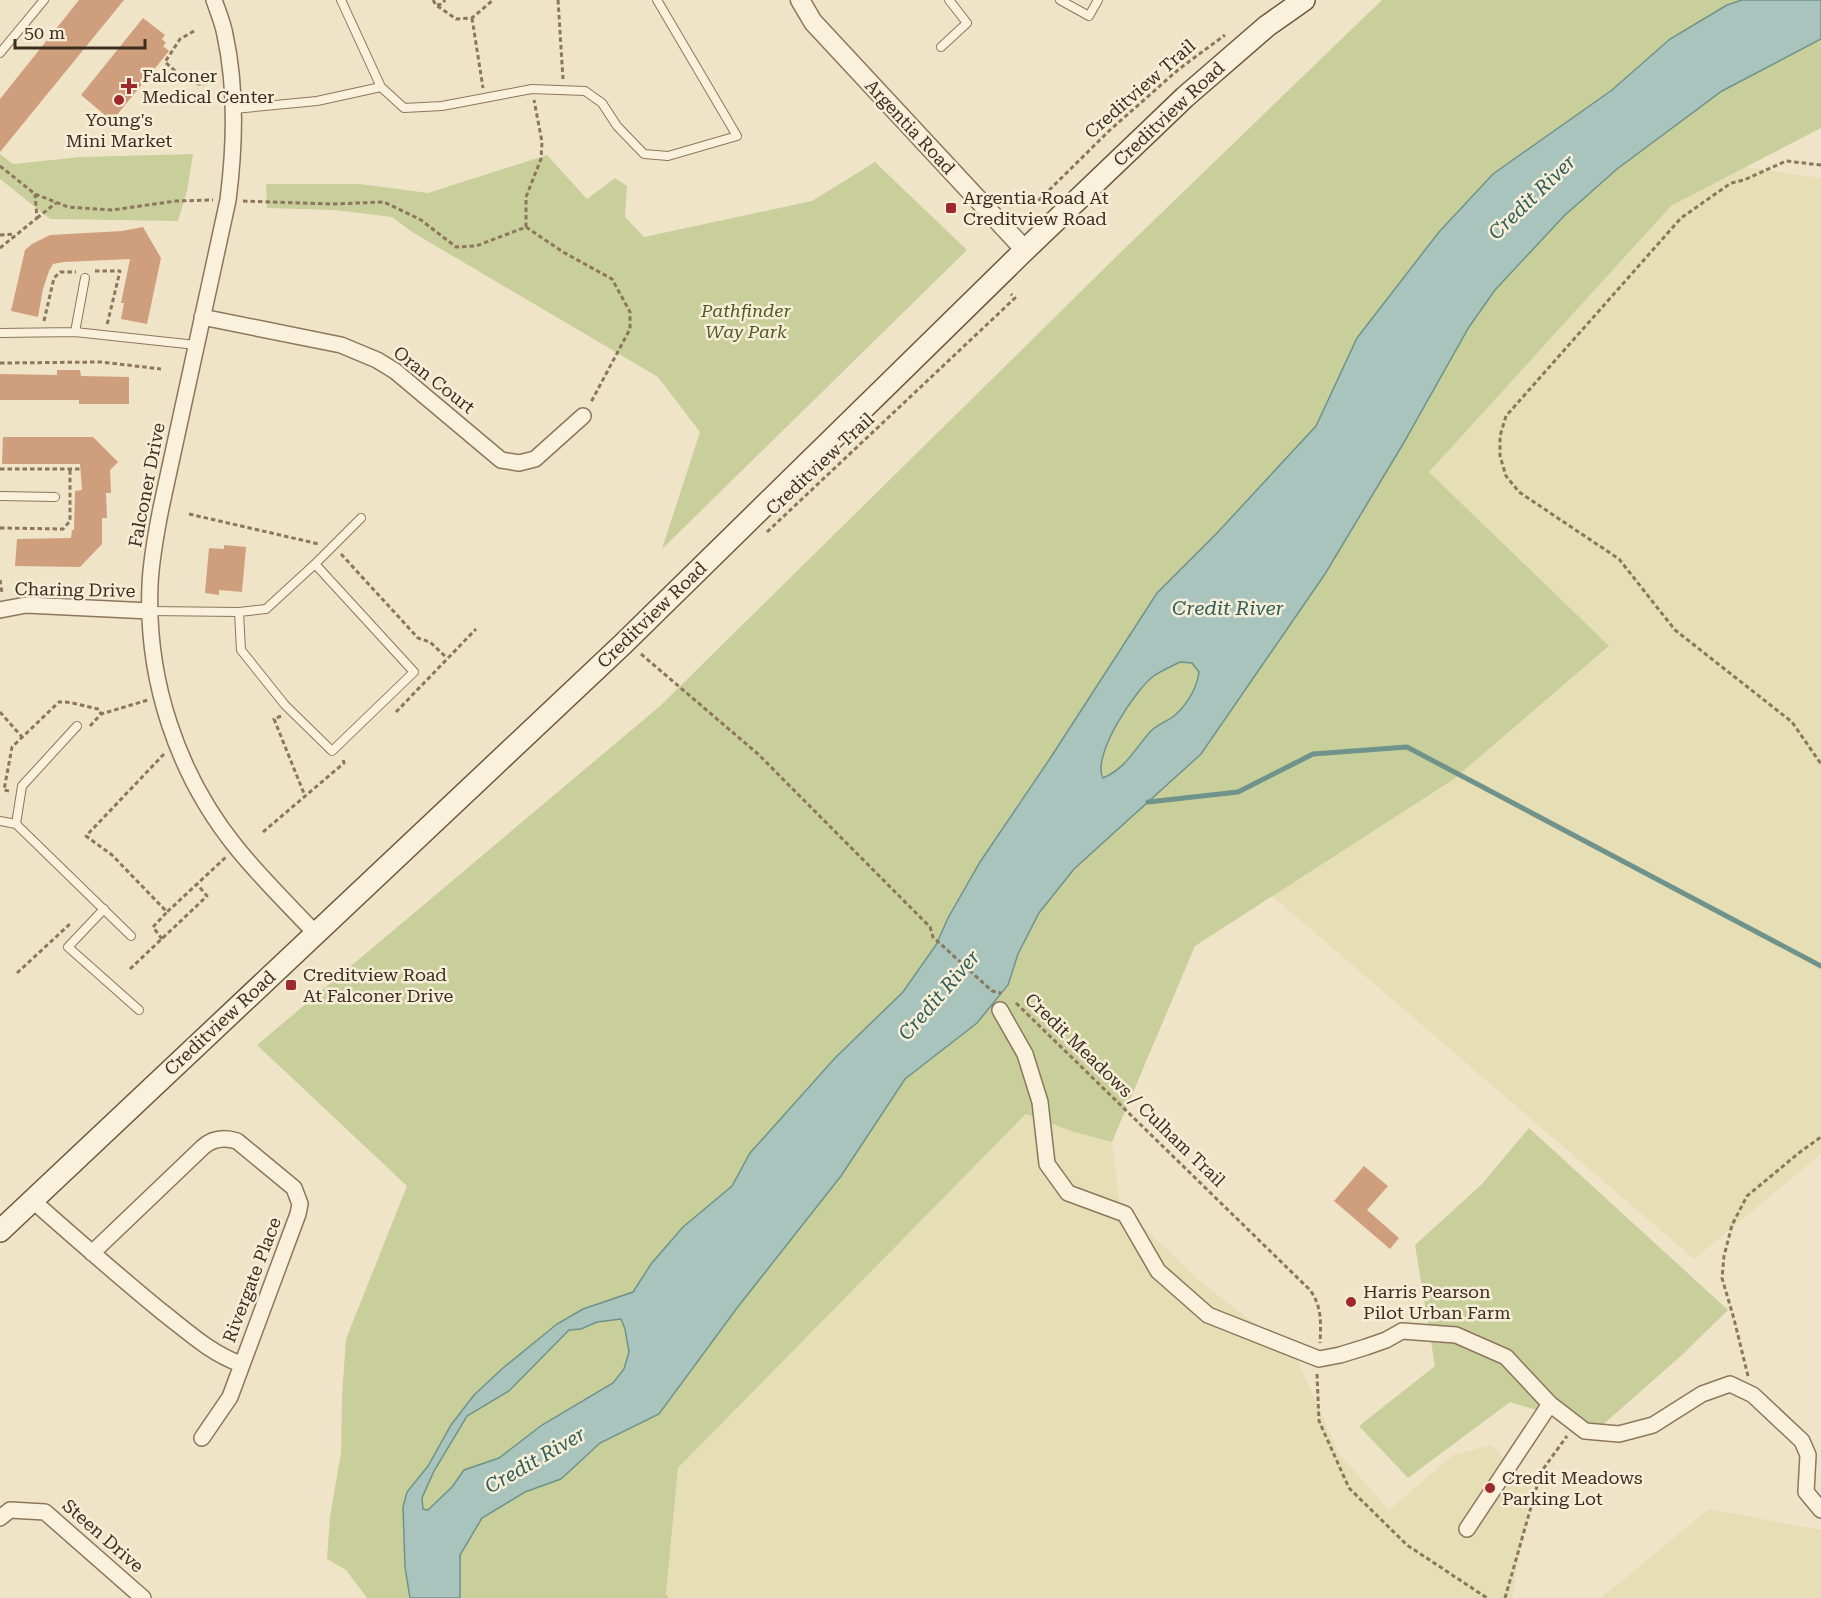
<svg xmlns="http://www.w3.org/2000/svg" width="1821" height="1598" viewBox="0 0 1821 1598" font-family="'Roboto Serif',serif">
	<rect width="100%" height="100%" fill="#f0e4c8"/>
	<path fill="#e6deb5" d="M 1746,167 L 1821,178 L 1821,1154 L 1694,1259 L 1272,896 L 1454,779 L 1609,647 L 1429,472 L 1671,206 Z
		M 1027,1114 L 1074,1132 L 1112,1142 L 1120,1205 L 1201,1282 L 1295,1355 L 1340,1455 L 1389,1510 L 1453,1455 L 1491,1445 L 1532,1485 L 1512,1598 L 669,1598 L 666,1594 L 678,1468 Z
		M 1709,1509 L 1821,1530 L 1821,1598 L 1601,1598 Z"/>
	<path fill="#c9cf9b" d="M 1382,0 L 1821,0 L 1821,128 L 1671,206 L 1429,472 L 1609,646 L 1454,779 L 1195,946 L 1112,1142 L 1074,1132 L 1026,1114 L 678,1468 L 666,1594 L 669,1598 L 367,1598 L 346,1570 L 327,1559 L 330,1516 L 341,1453 L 342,1396 L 346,1339 L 407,1186 L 257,1045 L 660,706 L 1123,250 Z
		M 0,154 L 13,164 L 81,157 L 193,154 L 187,191 L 178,221 L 50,219 L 0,179 Z
		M 547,155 L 587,199 L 615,178 L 627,186 L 625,217 L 644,237 L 812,201 L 875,162 L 967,250 L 662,549 L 700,432 L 658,377 L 412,232 L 392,217 L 334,210 L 267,208 L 266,184 L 360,184 L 428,193 Z
		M 1529,1128 L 1728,1310 L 1682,1355 L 1598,1429 L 1510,1402 L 1408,1478 L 1359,1426 L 1435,1366 L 1415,1245 L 1482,1184 Z"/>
	<path fill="#a9c4bc" stroke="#6f938a" stroke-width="1.5" fill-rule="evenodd" d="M 1742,0 L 1821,0 L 1821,39 L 1722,91 L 1617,169 L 1564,216 L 1495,290 L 1469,327 L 1403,444 L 1325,574 L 1201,754 L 1074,869 L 1039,913 L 1018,954 L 1008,985 L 977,1023 L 905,1079 L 841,1176 L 737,1308 L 659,1414 L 600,1443 L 561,1479 L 525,1492 L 482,1518 L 460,1555 L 460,1598 L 410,1598 L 405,1567 L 403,1507 L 407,1492 L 428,1466 L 451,1425 L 474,1395 L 503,1368 L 557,1324 L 583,1309 L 633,1292 L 651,1264 L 683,1227 L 732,1186 L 750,1153 L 835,1058 L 903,992 L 936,945 L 948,918 L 980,862 L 1051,757 L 1157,593 L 1217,533 L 1316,426 L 1357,338 L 1439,232 L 1493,174 L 1612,90 L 1670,39 L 1727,5 ZM 1180,662 L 1192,663 L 1199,672 C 1197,688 1187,705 1174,716 C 1166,722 1156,725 1150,732 C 1134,750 1126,768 1103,778 C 1091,756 1136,688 1155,675 C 1163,670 1172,666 1180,662 ZM 621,1319 L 625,1329 L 629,1352 L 624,1369 L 613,1383 L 542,1425 L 499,1458 L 464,1470 L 452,1487 L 428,1510 L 423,1509 L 422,1498 L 434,1471 L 467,1416 L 509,1391 L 569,1330 L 581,1329 L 597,1322 Z"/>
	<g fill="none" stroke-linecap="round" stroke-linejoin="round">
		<path stroke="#6f938a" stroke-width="5" d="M 1148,802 L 1238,792 L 1313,754 L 1407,747 L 1821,966"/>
	</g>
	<path fill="#cf9f7d" d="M 79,0 L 124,0 L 0,152 L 0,99 Z
		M 143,18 L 165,35 L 162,39 L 166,43 L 163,46 L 169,51 L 112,121 L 81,95 Z
		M 143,227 L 161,258 L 147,324 L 121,319 L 124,303 L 121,303 L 130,259 L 64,262 L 53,264 L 49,271 L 43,289 L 38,317 L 11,311 L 25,250 L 32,244 L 50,235 L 122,231 Z
		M 57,370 L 80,370 L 81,376 L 129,377 L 129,404 L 79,404 L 79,400 L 0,400 L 0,374 L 57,375 Z
		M 3,437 L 93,437 L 118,462 L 110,470 L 111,493 L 106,493 L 107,518 L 102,518 L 102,544 L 80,567 L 15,566 L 17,539 L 71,538 L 72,530 L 74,530 L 75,491 L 82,490 L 80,464 L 2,464 Z
		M 224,545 L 246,547 L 242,592 L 219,590 L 219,595 L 205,593 L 209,548 L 224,549 Z
		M 1364,1166 L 1388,1186 L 1367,1210 L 1399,1238 L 1390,1249 L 1334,1201 Z"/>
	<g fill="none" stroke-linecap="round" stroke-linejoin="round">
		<defs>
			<path id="service" d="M 341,0 L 381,87 L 404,108 L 442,106 L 532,89 L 585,91 L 602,103 L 617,126 L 644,154 L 668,156 L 737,136 L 657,0
				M 1060,0 L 1089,16 L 1098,0
				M 941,47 L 967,23 L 949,0
				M 0,53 L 44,0
				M 234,109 L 317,101 L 381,87
				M 75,332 L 85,278
				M 0,333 L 75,332 L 196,345
				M 0,496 L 55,497
				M 150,611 L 239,612 L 266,609 L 315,564 L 361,518
				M 239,612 L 241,650 L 285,705 L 332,751 L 414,672 L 315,564
				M 0,821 L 16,824 L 131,936
				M 16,824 L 22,786 L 77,726
				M 104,909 L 68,947 L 139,1010"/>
			<path id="minor" d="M 214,0 C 218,12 223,23 225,35 C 237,90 235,145 228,200 L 161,508 C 156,534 151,559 150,585 C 146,679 177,774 236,847 C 261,878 290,906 316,934
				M 202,317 L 341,345 L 377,360 L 395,371 L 501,460 L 519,463 L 535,459 L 583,416
				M 0,610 L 26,605 L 150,611
				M 1000,1010 L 1025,1054 L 1040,1102 L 1047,1164 L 1068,1193 L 1125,1214 L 1158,1271 L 1208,1315 L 1319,1359 L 1340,1355 L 1366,1347 L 1386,1340 L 1402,1331 L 1456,1335 L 1506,1357 L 1550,1404 L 1585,1431 L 1619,1434 L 1653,1425 L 1702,1394 L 1730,1384 L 1753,1395 L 1802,1441 L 1808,1455 L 1806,1492 L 1821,1510
				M 32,1200 C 75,1238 117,1275 161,1311 C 187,1331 210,1353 241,1364
				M 92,1253 L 203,1147 C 213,1138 224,1137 237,1141 L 294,1188 L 300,1204 L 298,1214 L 230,1397 L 202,1438
				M 0,1518 L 10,1510 L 45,1512 L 143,1598
				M 1467,1529 L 1550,1404"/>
			<path id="tertiary" d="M 800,0 L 813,22 L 1025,250"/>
			<path id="secondary" d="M 0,1231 L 622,645 L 1025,250 L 1185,97 L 1267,26 L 1304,0"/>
		</defs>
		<use href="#service" stroke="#8d765c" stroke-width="10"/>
		<use href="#minor" stroke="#8d765c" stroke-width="18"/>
		<use href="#tertiary" stroke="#8d765c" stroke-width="21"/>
		<use href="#secondary" stroke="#6f573f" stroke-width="24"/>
		<path stroke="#8d765c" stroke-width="3" stroke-dasharray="4.5 3" stroke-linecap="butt" d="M 433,0 L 436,5 L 456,19 L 472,18 L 493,0
			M 558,0 L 563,79
			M 437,5 L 442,4 L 445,0
			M 472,18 L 483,88
			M 194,31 L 180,39 L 165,62 L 188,82 L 204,85
			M 1821,165 L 1786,161 L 1744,180 L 1731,183 L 1681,218 L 1506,416 L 1500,436 L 1500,456 L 1506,476 L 1519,492 L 1619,559 L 1675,630 L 1792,722 L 1821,764
			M 0,166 L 35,194 L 68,207 L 112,210 L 176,201 L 213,200
			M 243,201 L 332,204 L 384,202 L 421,220 L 456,247 L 476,246 L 526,227 L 563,252 L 612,279 L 630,312 L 630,329 L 590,404
			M 1033,206 L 1110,130 L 1179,69 L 1225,35
			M 37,218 L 56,203
			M 526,227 L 526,197 L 541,159 L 542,142 L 534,100
			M 0,235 L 15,234
			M 0,248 L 37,218 L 35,194
			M 95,271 L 120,271 L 107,325
			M 44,321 L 54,278 L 60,272 L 76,272
			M 0,363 L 101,362 L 161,369
			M 0,469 L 80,469
			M 189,514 L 319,544
			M 0,528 L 63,529 L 70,521 L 70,469
			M 767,532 L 1015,298 L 1011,294
			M 341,554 L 418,638 L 430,642 L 447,658
			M 0,580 L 2,593
			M 641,654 L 758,754 L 930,927 L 933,937 L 992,991 L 1001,993
			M 0,712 L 22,737
			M 396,712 L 476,629
			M 281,716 L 274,719 L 305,796
			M 90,726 L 101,714 L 148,700
			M 164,754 L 86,836 L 112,855 L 167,912 L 226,857
			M 9,791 L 4,790 L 12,747 L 59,702 C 71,701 86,707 99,709 L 101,714
			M 263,832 L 344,763 L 343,759
			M 162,939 L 153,927 L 167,912
			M 130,969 L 207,896 L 197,884
			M 17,973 L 72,922
			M 1016,1003 L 1310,1290 C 1322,1306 1321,1324 1320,1343
			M 1317,1374 L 1319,1421 L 1349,1488 L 1407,1545 L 1487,1598
			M 1748,1376 L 1734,1319 L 1722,1278 L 1724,1256 L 1732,1225 L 1747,1196 L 1800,1152 L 1821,1137
			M 1505,1598 L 1541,1472 L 1567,1436"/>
		<use href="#service" stroke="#faf1dc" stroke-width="8"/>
		<use href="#minor" stroke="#faf1dc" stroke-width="15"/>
		<use href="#tertiary" stroke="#faf1dc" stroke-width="18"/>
		<use href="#secondary" stroke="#faf1dc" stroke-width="21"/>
	</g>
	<g fill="#9e2a2b" stroke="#f7eed8" stroke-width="2">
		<path d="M126 77h6v6h6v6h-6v6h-6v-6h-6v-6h6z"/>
		<circle cx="119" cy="100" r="6"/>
		<rect x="945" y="202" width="12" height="12" rx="3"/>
		<rect x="285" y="979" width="12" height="12" rx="3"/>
		<circle cx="1351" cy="1302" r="6"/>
		<circle cx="1490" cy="1488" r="6"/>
	</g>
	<g text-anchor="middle" stroke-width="5" stroke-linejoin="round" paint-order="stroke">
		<g font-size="18" fill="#3d2e20" stroke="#f7eed8" text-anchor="start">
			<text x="142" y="82">Falconer<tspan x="142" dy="21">Medical Center</tspan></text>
			<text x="119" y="126" text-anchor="middle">Young's<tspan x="119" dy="21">Mini Market</tspan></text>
			<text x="963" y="204">Argentia Road At<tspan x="963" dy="21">Creditview Road</tspan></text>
			<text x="303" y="981">Creditview Road<tspan x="303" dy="21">At Falconer Drive</tspan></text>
			<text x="1363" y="1298">Harris Pearson<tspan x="1363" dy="21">Pilot Urban Farm</tspan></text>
			<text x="1502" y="1484">Credit Meadows<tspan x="1502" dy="21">Parking Lot</tspan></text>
		</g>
		<g font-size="18" fill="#3d2e20" stroke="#f7eed8">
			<text transform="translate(1140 89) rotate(-41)" y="6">Creditview Trail</text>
			<text transform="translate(1169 114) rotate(-43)" y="6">Creditview Road</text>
			<text transform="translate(910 127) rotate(47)" y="6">Argentia Road</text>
			<text transform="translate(434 380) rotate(38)" y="6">Oran Court</text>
			<text transform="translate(820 464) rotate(-43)" y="6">Creditview Trail</text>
			<text transform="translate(147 485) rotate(-79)" y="6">Falconer Drive</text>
			<text transform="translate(75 590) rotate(1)" y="6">Charing Drive</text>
			<text transform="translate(652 615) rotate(-44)" y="6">Creditview Road</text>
			<text transform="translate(220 1023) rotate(-43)" y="6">Creditview Road</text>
			<text transform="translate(1125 1090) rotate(44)" y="6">Credit Meadows / Culham Trail</text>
			<text transform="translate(252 1280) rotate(-69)" y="6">Rivergate Place</text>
			<text transform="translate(103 1536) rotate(41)" y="6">Steen Drive</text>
		</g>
		<g font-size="18" font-style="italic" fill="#4d5a26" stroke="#f7eed8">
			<text x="746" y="317">Pathfinder<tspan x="746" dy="21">Way Park</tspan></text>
		</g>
		<g font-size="20" font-style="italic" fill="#2f5d5a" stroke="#f7eed8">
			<text transform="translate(1532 197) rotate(-44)" y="7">Credit River</text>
			<text x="1228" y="615">Credit River</text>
			<text transform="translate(939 995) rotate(-49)" y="7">Credit River</text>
			<text transform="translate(535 1460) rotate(-30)" y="7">Credit River</text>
		</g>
	</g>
	<path d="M15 39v9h130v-9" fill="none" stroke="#3d2e20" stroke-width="3"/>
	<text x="24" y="39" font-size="18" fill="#3d2e20" stroke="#f7eed8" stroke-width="4.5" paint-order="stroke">50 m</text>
</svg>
